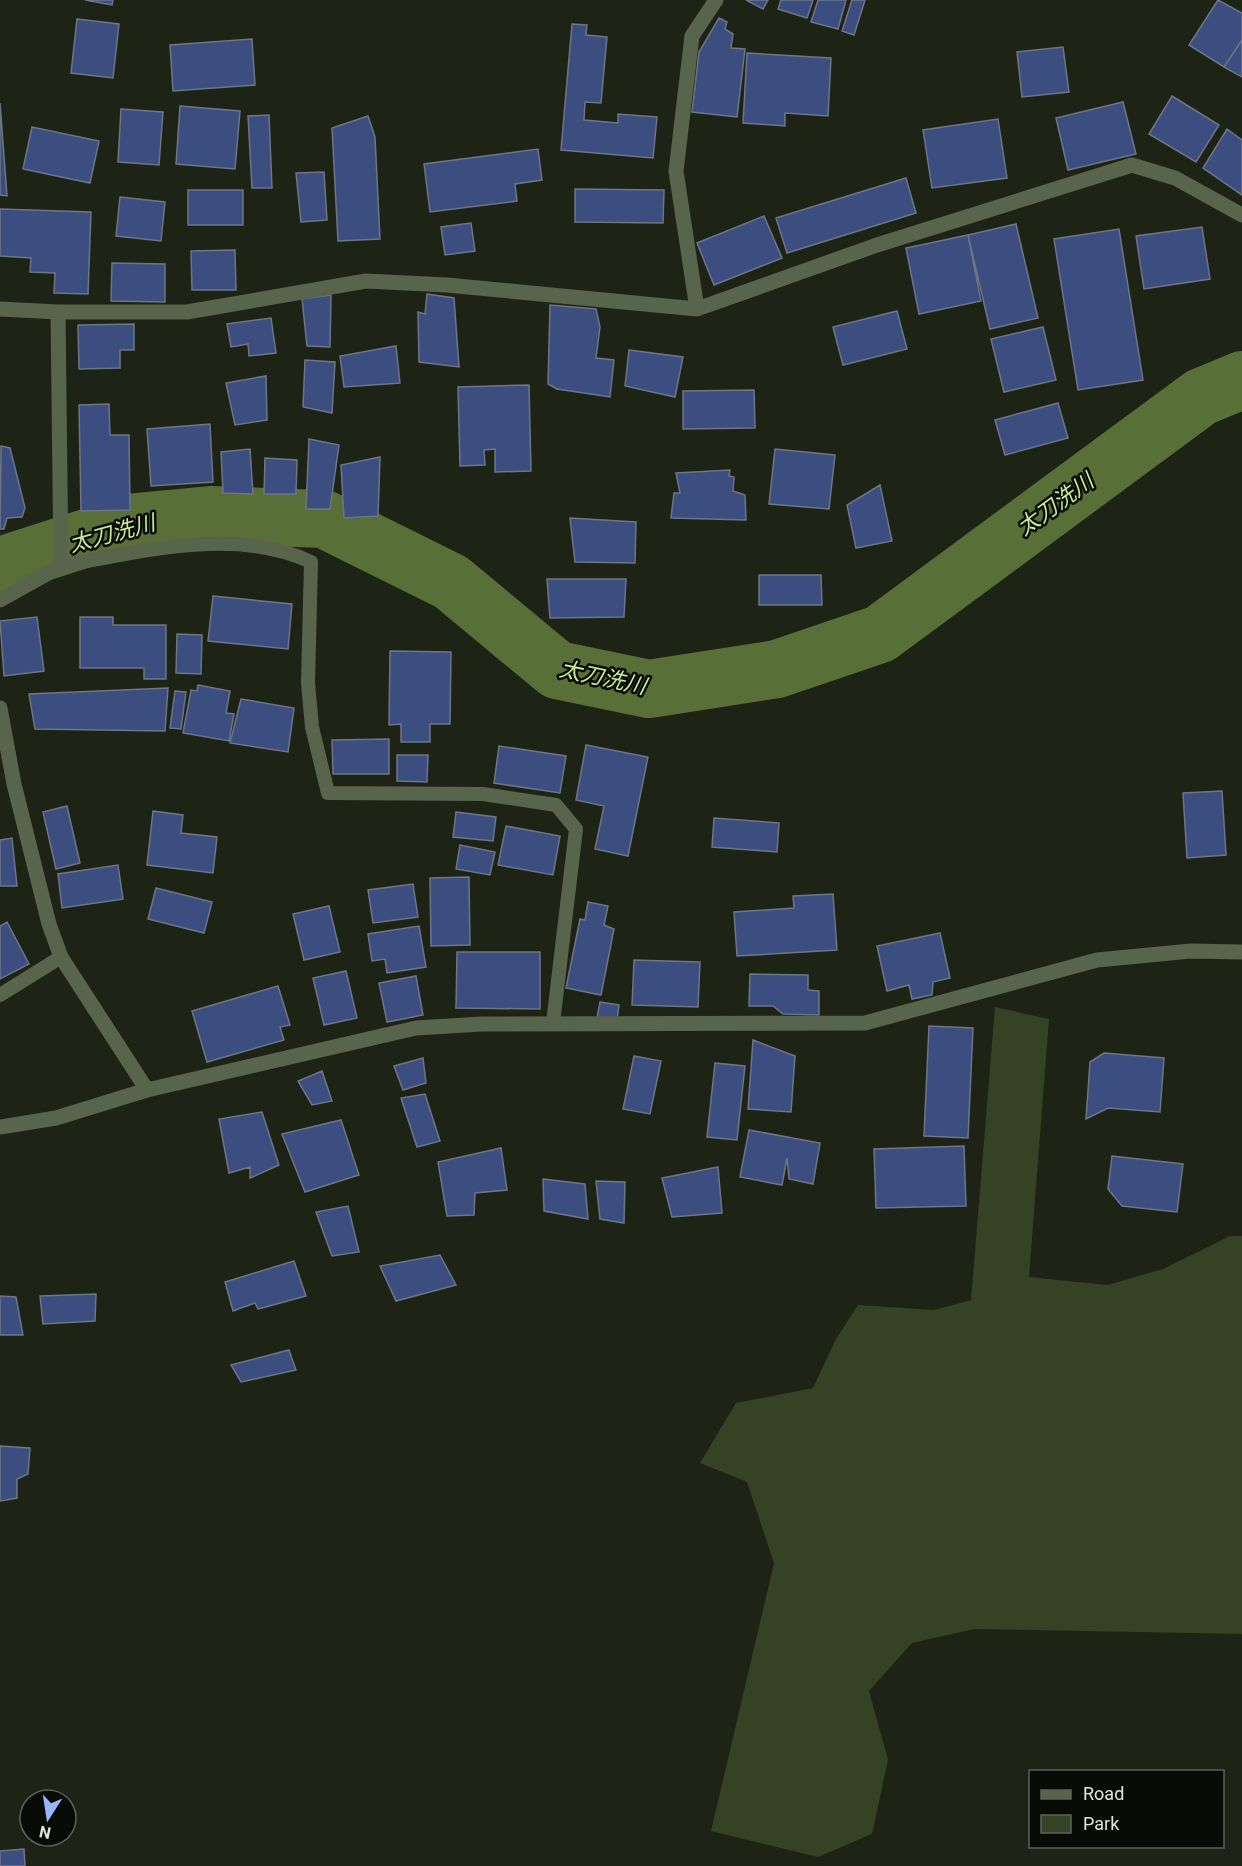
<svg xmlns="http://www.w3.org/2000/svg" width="1242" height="1866" viewBox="0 0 1242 1866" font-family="Roboto,'Noto Sans JP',sans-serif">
	<rect width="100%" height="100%" fill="#1d2315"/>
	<path fill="#354223" d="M 995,1007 L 1049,1019 L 1029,1277 L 1108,1285 L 1163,1269 L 1230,1236 L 1242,1236 L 1242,1634 L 974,1629 L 912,1643 L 869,1691 L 888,1760 L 872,1834 L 818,1857 L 711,1831 L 774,1563 L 747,1482 L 700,1463 L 736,1403 L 813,1388 L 836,1339 L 858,1305 L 934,1310 L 971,1300 Z"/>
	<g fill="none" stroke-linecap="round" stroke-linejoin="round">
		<path stroke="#596f38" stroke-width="58" d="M 0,566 L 136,522 L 210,515 L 324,519 L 451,582 L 557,670 L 649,689 L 777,669 L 880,634 L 1201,397 L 1242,380"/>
	</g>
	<path fill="#3b4e7f" stroke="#6e7586" stroke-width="1.5" d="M 85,0 L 113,0 L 112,5 Z
		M 746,0 L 768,0 L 763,9 Z
		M 781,0 L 813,0 L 807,18 L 778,9 Z
		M 818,0 L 846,0 L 838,29 L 811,22 Z
		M 852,0 L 865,0 L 854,35 L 842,31 Z
		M 1218,0 L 1242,13 L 1242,40 L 1224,67 L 1189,45 Z
		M 719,18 L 727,22 L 725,29 L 733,34 L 731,48 L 745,49 L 737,117 L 692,112 L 699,52 Z
		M 77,19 L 119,24 L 113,78 L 71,73 Z
		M 572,24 L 587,25 L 586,35 L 607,37 L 601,103 L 585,102 L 584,120 L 618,123 L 618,114 L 657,117 L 653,158 L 561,150 Z
		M 252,39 L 255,85 L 173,91 L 170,45 Z
		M 1242,40 L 1242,77 L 1224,67 Z
		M 1063,47 L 1069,92 L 1022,97 L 1017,52 Z
		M 747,53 L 831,58 L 828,116 L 785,113 L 785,126 L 743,123 Z
		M 1172,96 L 1219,125 L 1196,162 L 1149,134 Z
		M 1123,102 L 1136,154 L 1068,170 L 1056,118 Z
		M 0,103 L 7,196 L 0,195 Z
		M 180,106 L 240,111 L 235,169 L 176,164 Z
		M 121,109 L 163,112 L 159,165 L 118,162 Z
		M 269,115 L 272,188 L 252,188 L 248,116 Z
		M 368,116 L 375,137 L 380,239 L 338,241 L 332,128 Z
		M 998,119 L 1007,178 L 932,188 L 923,130 Z
		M 32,127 L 99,141 L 90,183 L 23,169 Z
		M 1227,129 L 1242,140 L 1242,195 L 1203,168 Z
		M 538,149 L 542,180 L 515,184 L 517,201 L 430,212 L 424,164 Z
		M 324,172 L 327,220 L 301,222 L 296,173 Z
		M 906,178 L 916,213 L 787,253 L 776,218 Z
		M 575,189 L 664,190 L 663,223 L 575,222 Z
		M 188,190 L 243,190 L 243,225 L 188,225 Z
		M 120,197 L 165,202 L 161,241 L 116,236 Z
		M 0,209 L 91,212 L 88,294 L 54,293 L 55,273 L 30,272 L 31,258 L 0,256 Z
		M 764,216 L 782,258 L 714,285 L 697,243 Z
		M 471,223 L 475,251 L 445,255 L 441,227 Z
		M 1016,224 L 1038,318 L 990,329 L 968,235 Z
		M 1202,227 L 1210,279 L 1144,289 L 1136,236 Z
		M 1119,229 L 1143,380 L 1078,390 L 1054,239 Z
		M 968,235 L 981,301 L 919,314 L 906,248 Z
		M 235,250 L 236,290 L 192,290 L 191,251 Z
		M 112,263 L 165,264 L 165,302 L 111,301 Z
		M 427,294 L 454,298 L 459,367 L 419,362 L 418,312 L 425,314 Z
		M 331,295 L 330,347 L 307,346 L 302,299 Z
		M 550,305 L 596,309 L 600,327 L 596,358 L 614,360 L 610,397 L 557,389 L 548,384 Z
		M 897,311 L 907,349 L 843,365 L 833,327 Z
		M 271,318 L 276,353 L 249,356 L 248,344 L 231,347 L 227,324 Z
		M 134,324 L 134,350 L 120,350 L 120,368 L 79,369 L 78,325 Z
		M 1043,327 L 1056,380 L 1004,392 L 991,339 Z
		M 396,346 L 400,383 L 344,387 L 340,356 Z
		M 629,350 L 683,357 L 675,397 L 625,386 Z
		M 305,360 L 335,362 L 332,413 L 303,407 Z
		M 266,376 L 267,420 L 235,425 L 226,383 Z
		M 529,385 L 531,471 L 495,472 L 495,449 L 484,450 L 485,465 L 460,466 L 458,387 Z
		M 754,390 L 755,428 L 683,429 L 683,391 Z
		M 1058,403 L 1068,438 L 1005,455 L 995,420 Z
		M 109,404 L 110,435 L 129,435 L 130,510 L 81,511 L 79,405 Z
		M 210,424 L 213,482 L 151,486 L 147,429 Z
		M 309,439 L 339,445 L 330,509 L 306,509 Z
		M 1,446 L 10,448 L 25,508 L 22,517 L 7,518 L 4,529 L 0,529 Z
		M 250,449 L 253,494 L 223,493 L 221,452 Z
		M 775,449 L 835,455 L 829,509 L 769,504 Z
		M 380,457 L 378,516 L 344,518 L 341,465 Z
		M 265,458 L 297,460 L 296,494 L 264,494 Z
		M 730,470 L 729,476 L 734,477 L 733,491 L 745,495 L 746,520 L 671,518 L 674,493 L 680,493 L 676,473 Z
		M 880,485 L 892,541 L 856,548 L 847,505 Z
		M 570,518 L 636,522 L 635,563 L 575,562 Z
		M 759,575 L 821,575 L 822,605 L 759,605 Z
		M 547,579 L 626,579 L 624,617 L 550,618 Z
		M 213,596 L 292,604 L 288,649 L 208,641 Z
		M 37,617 L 44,671 L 4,676 L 0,621 Z
		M 80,617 L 113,617 L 113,625 L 166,625 L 166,679 L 144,679 L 144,668 L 80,668 Z
		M 177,634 L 202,635 L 201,674 L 176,673 Z
		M 390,651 L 451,652 L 450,724 L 430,724 L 430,742 L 401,742 L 401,724 L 389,725 Z
		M 198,685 L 230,691 L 226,713 L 234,714 L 229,741 L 183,733 L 191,690 L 197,691 Z
		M 168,688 L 165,731 L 35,729 L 29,694 Z
		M 175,691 L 186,692 L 181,729 L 170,728 Z
		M 241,699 L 294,708 L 288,752 L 230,743 Z
		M 389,739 L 389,774 L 333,774 L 332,740 Z
		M 586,745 L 648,757 L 628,856 L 595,849 L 604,806 L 576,800 Z
		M 499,746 L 566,756 L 560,793 L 494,783 Z
		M 397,755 L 428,755 L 427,782 L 397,781 Z
		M 1222,791 L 1226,855 L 1187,858 L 1183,793 Z
		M 67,806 L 80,863 L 56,869 L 43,812 Z
		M 153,811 L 183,815 L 181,833 L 217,837 L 213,873 L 147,865 Z
		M 456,812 L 496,817 L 493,841 L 453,837 Z
		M 714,818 L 779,823 L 777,852 L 712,847 Z
		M 506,826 L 560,836 L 553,875 L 498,865 Z
		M 12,838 L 17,886 L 0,886 L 0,840 Z
		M 460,845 L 495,852 L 490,875 L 456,869 Z
		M 118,865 L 123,899 L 62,908 L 58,874 Z
		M 469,877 L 470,945 L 431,946 L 430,878 Z
		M 413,884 L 418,917 L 373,923 L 368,890 Z
		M 156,888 L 212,902 L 204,933 L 148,919 Z
		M 833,894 L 837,950 L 737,956 L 734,912 L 794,908 L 793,896 Z
		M 588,902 L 608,906 L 604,925 L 614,929 L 601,995 L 566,988 L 580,919 L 585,920 Z
		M 329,906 L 340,952 L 304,960 L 293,914 Z
		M 7,922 L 29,964 L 0,979 L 0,926 Z
		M 419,926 L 426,967 L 387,973 L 385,959 L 372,961 L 368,934 Z
		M 940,933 L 950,978 L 933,982 L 932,995 L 912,999 L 909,985 L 887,991 L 877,946 Z
		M 457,952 L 540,952 L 540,1009 L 456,1008 Z
		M 634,960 L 700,962 L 698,1007 L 632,1005 Z
		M 346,971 L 357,1018 L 324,1025 L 313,978 Z
		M 750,974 L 808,975 L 808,990 L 819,991 L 819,1015 L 783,1014 L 773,1006 L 749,1006 Z
		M 416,976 L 423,1015 L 387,1022 L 379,983 Z
		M 278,986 L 290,1025 L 280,1027 L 284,1040 L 207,1062 L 192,1011 Z
		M 600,1002 L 619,1005 L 617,1021 L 597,1018 Z
		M 929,1026 L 973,1028 L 968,1138 L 924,1136 Z
		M 753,1040 L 795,1056 L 791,1112 L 748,1109 Z
		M 1104,1053 L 1164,1058 L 1160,1112 L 1108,1108 L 1086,1119 L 1090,1062 Z
		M 634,1056 L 661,1061 L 650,1114 L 623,1109 Z
		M 423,1058 L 426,1083 L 403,1090 L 394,1066 Z
		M 715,1063 L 745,1066 L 737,1140 L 707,1137 Z
		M 322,1071 L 332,1101 L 312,1105 L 298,1081 Z
		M 425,1094 L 440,1141 L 417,1147 L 401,1098 Z
		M 262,1112 L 279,1165 L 250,1178 L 250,1167 L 229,1173 L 219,1119 Z
		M 341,1120 L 359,1175 L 305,1192 L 282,1134 Z
		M 749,1130 L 820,1143 L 813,1184 L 789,1179 L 787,1158 L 782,1185 L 740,1177 Z
		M 964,1146 L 966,1206 L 876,1208 L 874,1149 Z
		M 501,1148 L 507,1190 L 475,1193 L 474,1215 L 447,1216 L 438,1162 Z
		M 1112,1156 L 1183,1164 L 1177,1212 L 1122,1206 L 1108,1189 Z
		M 718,1167 L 722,1213 L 672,1217 L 662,1178 Z
		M 543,1179 L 585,1184 L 588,1219 L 544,1211 Z
		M 596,1181 L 625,1182 L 624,1223 L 600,1219 Z
		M 348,1206 L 359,1252 L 332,1256 L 316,1212 Z
		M 440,1255 L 456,1285 L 396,1301 L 380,1266 Z
		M 294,1261 L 306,1296 L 258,1309 L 255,1303 L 233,1311 L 225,1282 Z
		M 96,1294 L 95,1321 L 43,1324 L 40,1296 Z
		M 0,1296 L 16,1297 L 23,1335 L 0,1335 Z
		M 289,1350 L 296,1370 L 241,1382 L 231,1365 Z
		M 0,1446 L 30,1448 L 28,1474 L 17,1479 L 17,1498 L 0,1501 Z
		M 24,1849 L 25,1866 L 0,1866 L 0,1851 Z"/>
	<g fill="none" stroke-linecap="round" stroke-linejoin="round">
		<path stroke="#59644c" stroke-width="14" d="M 61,566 C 139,552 235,526 311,562 L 308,683 L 312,727 L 328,793 L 483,794 L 556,805 L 576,829 L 553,1023
			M 0,995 L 61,957"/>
		<path stroke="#59644c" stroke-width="15" d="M 0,309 L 58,312 L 187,312 L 366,281 L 447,285 L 697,309 L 877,245 L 1132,165 L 1175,178 L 1242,215
			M 697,309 L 676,171 L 692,36 L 716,0
			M 0,600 L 61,566 L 58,312
			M 0,708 L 14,784 L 49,924 L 61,957 L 147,1090
			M 0,1127 L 56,1118 L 147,1090 L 416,1028 L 482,1024 L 865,1023 L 1097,960 L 1191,951 L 1242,952"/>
	</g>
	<g text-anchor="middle" stroke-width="5" stroke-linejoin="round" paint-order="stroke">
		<g font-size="22" font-style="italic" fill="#c7eb97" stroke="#080b06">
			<text transform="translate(1055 504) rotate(-36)" y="8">太刀洗川</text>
			<text transform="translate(112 533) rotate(-15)" y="8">太刀洗川</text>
			<text transform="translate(603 677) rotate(12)" y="8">太刀洗川</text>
		</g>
	</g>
	<rect x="1029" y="1770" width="195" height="78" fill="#080b06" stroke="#5e625b" stroke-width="1.5"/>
	<rect x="1041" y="1790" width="30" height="9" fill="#59644c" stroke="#5e625b" stroke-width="1.5"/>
	<text x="1083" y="1800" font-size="18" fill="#e0e5db">Road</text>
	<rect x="1041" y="1815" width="30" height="18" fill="#354223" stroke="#5e625b" stroke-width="1.5"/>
	<text x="1083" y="1830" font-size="18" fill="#e0e5db">Park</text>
	<g transform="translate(48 1818) rotate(192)"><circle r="28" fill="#080b06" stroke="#5e625b" stroke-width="1.5"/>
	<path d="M0-4.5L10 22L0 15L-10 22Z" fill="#99b5fd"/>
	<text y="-9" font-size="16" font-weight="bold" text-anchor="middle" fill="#e0e5db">N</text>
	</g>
</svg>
